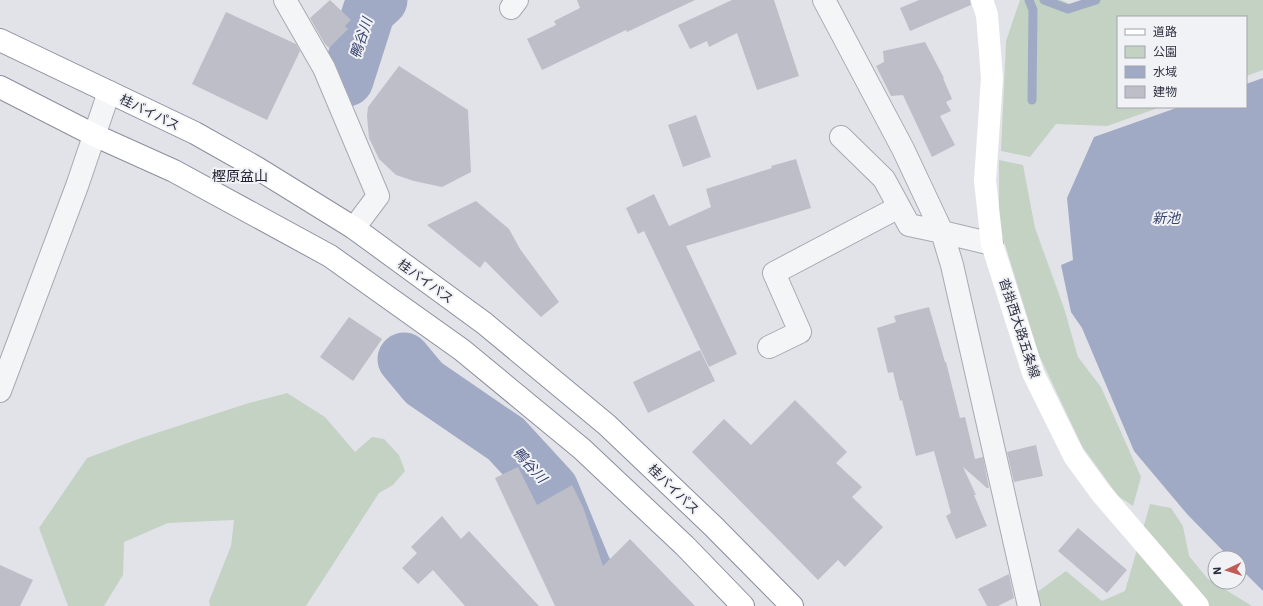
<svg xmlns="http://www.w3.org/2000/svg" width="1263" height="606" viewBox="0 0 1263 606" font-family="'IBM Plex Sans','Noto Sans JP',sans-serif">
	<rect width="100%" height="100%" fill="#e2e3e9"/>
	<path fill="#c4d2c4" d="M 1020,0 L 1061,0 L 1075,6 L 1093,0 L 1263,0 L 1263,70 L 1246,76 L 1246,17 L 1118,17 L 1118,107 L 1161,107 L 1107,126 L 1056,124 L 1030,157 L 1001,151 L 1006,41 Z
		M 999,160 L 1023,165 L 1035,228 L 1064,308 L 1078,357 L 1101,387 L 1141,477 L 1133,506 L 1118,496 L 1082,446 L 1039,355 L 999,225 Z
		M 287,393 L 325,417 L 355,452 L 372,437 L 384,439 L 399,455 L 405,471 L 393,485 L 379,493 L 306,606 L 210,606 L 209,601 L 231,546 L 234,520 L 168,523 L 124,542 L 123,575 L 104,606 L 68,606 L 39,528 L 87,458 L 144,437 L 249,403 Z
		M 1150,504 L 1171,508 L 1183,526 L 1189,556 L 1208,579 L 1252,606 L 1018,606 L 1066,571 L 1102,601 L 1125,591 Z"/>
	<path fill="#a1aac5" d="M 1263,78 L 1263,591 L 1239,567 L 1239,558 L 1230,558 L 1187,514 L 1134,451 L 1082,328 L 1071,312 L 1061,265 L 1073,260 L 1067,198 L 1094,137 L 1179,107 L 1246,107 L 1246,84 Z"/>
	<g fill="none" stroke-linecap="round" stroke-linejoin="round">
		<path stroke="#a1aac5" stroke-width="9" d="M 1029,0 L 1033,10 L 1032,100
			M 1044,0 L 1068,9 L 1096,0"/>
		<path stroke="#a1aac5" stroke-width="53" d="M 347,80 L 369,11 L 381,0
			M 404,359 L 424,383 L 506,439 L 552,489 L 586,571 L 613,606"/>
	</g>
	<path fill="#bdbec8" d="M 330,0 L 351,20 L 345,26 L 348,29 L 329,48 L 325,44 L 310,18 Z
		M 577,0 L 695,0 L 627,32 L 626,30 L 542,70 L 527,39 L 556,25 L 554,21 L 580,8 Z
		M 732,0 L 774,0 L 799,76 L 757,90 L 737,33 L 709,47 L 707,41 L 690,49 L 678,25 Z
		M 919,0 L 970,0 L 971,5 L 910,31 L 900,8 Z
		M 226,12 L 296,44 L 300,51 L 267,120 L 192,84 Z
		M 925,42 L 944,78 L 943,78 L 952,99 L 946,102 L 951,111 L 940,116 L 955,145 L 932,157 L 903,95 L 891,96 L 876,66 L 884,62 L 883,51 Z
		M 399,66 L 468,110 L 471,172 L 442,187 L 414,181 L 396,175 L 379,159 L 369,138 L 367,116 L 368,107 Z
		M 696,115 L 711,157 L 683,167 L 668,125 Z
		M 796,159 L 811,208 L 686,246 L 737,354 L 709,367 L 644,231 L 638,234 L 626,208 L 654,194 L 669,226 L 711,207 L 706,189 L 772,168 L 771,166 Z
		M 476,201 L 509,229 L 520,249 L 559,302 L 541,317 L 485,261 L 480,268 L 427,225 Z
		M 929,307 L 945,362 L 946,362 L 960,418 L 965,417 L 975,459 L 983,457 L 989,488 L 987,488 L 963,467 L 976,495 L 974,495 L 987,526 L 956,539 L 946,516 L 951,513 L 934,451 L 916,456 L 902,400 L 900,401 L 893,372 L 888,373 L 877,328 L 896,322 L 894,316 Z
		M 349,317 L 382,339 L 353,381 L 320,357 Z
		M 700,350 L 715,381 L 648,413 L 633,382 Z
		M 795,400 L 847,452 L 836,463 L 862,487 L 852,497 L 883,527 L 845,567 L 838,560 L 818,580 L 692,452 L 724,419 L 751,445 Z
		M 1036,445 L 1043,476 L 1014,482 L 1007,452 Z
		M 518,467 L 537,505 L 572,485 L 583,507 L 603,566 L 630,539 L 695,606 L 555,606 L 495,478 Z
		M 442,516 L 461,539 L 469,531 L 539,606 L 465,606 L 433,570 L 418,584 L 402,568 L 417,553 L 411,547 Z
		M 1078,528 L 1127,570 L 1107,593 L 1058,551 Z
		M 0,565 L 33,580 L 20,606 L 0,606 Z
		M 1009,574 L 1014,598 L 998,606 L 987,606 L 978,589 Z"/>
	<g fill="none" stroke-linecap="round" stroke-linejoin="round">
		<defs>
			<path id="minor" d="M 285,0 L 324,68 L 378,196 L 354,228
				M 824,0 L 903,149 L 942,232 L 992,244
				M 511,8 L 517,0
				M 841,137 L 884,179 L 909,225 L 942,232 L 952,265 L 1029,606
				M 769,347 L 800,332 L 774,273 L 899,207"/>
			<path id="tertiary" d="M 0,391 L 77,186 L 109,92"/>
			<path id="trunk" d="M 0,40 L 195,133 L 257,168 L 354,228 L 484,323 L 607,425 L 713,526 L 792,606
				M 0,87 L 94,135 L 174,171 L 330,256 L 462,350 L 582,449 L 685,546 L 743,606"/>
		</defs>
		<use href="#minor" stroke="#a8a9b3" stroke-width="24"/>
		<use href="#tertiary" stroke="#a8a9b3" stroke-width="24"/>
		<use href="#trunk" stroke="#8b8e9e" stroke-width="24"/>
		<use href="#minor" stroke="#f4f5f7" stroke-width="22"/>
		<use href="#tertiary" stroke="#f4f5f7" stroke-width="22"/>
		<path stroke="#fff" stroke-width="22" d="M 982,0 L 987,15 L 992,78 L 985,181 L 992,244 L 1033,373 L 1074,456 L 1101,493 L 1198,606"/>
		<use href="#trunk" stroke="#fff" stroke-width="22"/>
	</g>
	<g text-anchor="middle" stroke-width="4" stroke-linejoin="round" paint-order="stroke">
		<g font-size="13" fill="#2c2f3f" stroke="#f1f2f6">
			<text transform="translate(150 112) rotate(26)" y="5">桂バイパス</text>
			<text transform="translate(426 281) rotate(36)" y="5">桂バイパス</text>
			<text transform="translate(1020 328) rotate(72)" y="5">沓掛西大路五条線</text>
			<text transform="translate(674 489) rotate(44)" y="5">桂バイパス</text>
		</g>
		<g font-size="14" font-style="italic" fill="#3a466e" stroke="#f1f2f6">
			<text transform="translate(361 38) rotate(-72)" y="5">鴨谷川</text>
			<text x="1166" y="223">新池</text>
			<text transform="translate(530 465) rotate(48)" y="5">鴨谷川</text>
		</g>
		<g font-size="14" fill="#1e2030" stroke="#f1f2f6">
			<text x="240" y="181">樫原盆山</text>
		</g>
	</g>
	<rect x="1117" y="16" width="130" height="92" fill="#f1f2f6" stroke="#a2a4ad"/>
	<rect x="1125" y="29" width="20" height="6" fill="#ffffff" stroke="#a2a4ad"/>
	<text x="1153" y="36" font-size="12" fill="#2c2f3f">道路</text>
	<rect x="1125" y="46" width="20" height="12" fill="#c4d2c4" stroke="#a2a4ad"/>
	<text x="1153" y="56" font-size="12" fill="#2c2f3f">公園</text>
	<rect x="1125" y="66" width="20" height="12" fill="#a1aac5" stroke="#a2a4ad"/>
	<text x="1153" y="76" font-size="12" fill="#2c2f3f">水域</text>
	<rect x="1125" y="86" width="20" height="12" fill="#bdbec8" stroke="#a2a4ad"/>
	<text x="1153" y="96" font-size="12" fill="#2c2f3f">建物</text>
	<g transform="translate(1227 570) rotate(266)"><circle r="19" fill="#f1f2f6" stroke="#a2a4ad"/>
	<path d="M0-3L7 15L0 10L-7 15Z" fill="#c05c55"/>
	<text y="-6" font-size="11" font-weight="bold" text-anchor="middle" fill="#2c2f3f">N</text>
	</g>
</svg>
